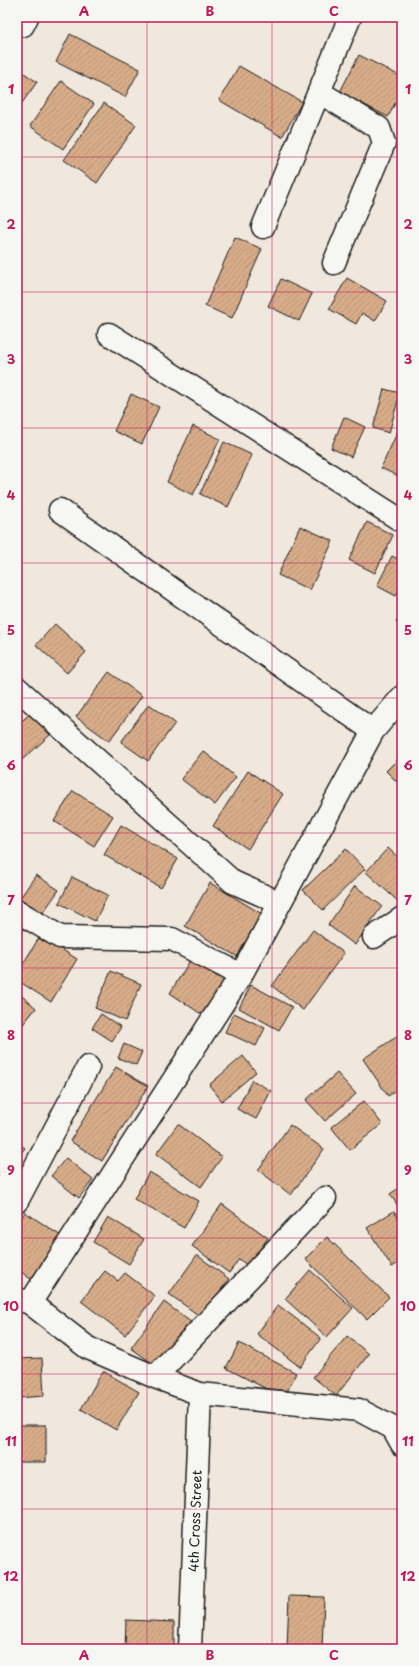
<svg xmlns="http://www.w3.org/2000/svg" width="419" height="1666" viewBox="0 0 419 1666" font-family="'Playpen Sans',sans-serif">
	<defs>
		<pattern id="building-hatch" width="6" height="6" patternUnits="userSpaceOnUse"><rect width="6" height="6" fill="#d8ac89"/><path d="M-1 1l2-2M0 6l6-6M5 7l2-2" fill="none" stroke="#b99376"/></pattern>
	</defs>
	<rect width="100%" height="100%" fill="#f0e7dd"/>
	<filter id="ink" filterUnits="userSpaceOnUse"><feTurbulence type="fractalNoise" baseFrequency=".025" numOctaves="2"/><feDisplacementMap in="SourceGraphic" scale="8" xChannelSelector="R" yChannelSelector="G"/><feConvolveMatrix kernelMatrix="1 2 1 2 8 2 1 2 1" color-interpolation-filters="sRGB"/></filter>
	<g filter="url(#ink)">
		<path fill="url(#building-hatch)" stroke="#1c1c1c" d="M 70,34 L 140,69 L 125,97 L 56,62 Z
			M 359,55 L 402,77 L 402,90 L 388,117 L 340,92 Z
			M 239,66 L 302,102 L 282,137 L 219,100 Z
			M 17,68 L 37,82 L 17,110 Z
			M 61,81 L 94,104 L 63,149 L 30,126 Z
			M 104,103 L 136,125 L 97,183 L 64,160 Z
			M 235,237 L 262,249 L 232,318 L 205,306 Z
			M 347,278 L 387,301 L 375,321 L 362,313 L 356,324 L 329,309 Z
			M 281,279 L 312,294 L 299,321 L 268,306 Z
			M 384,389 L 400,393 L 389,433 L 373,428 Z
			M 131,394 L 159,407 L 142,444 L 114,431 Z
			M 344,417 L 365,427 L 351,457 L 331,448 Z
			M 402,422 L 402,478 L 381,468 Z
			M 193,426 L 220,439 L 193,495 L 167,482 Z
			M 224,442 L 252,455 L 228,507 L 200,494 Z
			M 367,522 L 393,535 L 375,573 L 349,560 Z
			M 300,526 L 333,541 L 310,590 L 278,575 Z
			M 392,556 L 402,561 L 402,583 L 396,596 L 377,586 Z
			M 402,609 L 402,625 L 396,622 Z
			M 55,624 L 86,652 L 67,673 L 36,645 Z
			M 109,672 L 142,696 L 109,741 L 76,717 Z
			M 149,704 L 175,723 L 148,761 L 121,742 Z
			M 31,713 L 50,735 L 22,760 L 17,754 L 17,725 Z
			M 203,751 L 236,777 L 215,805 L 181,779 Z
			M 402,755 L 402,787 L 386,771 Z
			M 248,771 L 283,794 L 248,849 L 213,826 Z
			M 73,791 L 113,816 L 94,846 L 54,821 Z
			M 121,825 L 178,859 L 161,888 L 104,855 Z
			M 388,848 L 402,861 L 402,905 L 366,872 Z
			M 346,849 L 365,869 L 323,910 L 303,890 Z
			M 36,875 L 59,890 L 42,914 L 20,898 Z
			M 72,877 L 108,895 L 95,921 L 59,903 Z
			M 210,883 L 262,914 L 238,957 L 185,926 Z
			M 355,886 L 382,906 L 355,945 L 328,925 Z
			M 313,930 L 344,953 L 303,1010 L 272,986 Z
			M 40,936 L 77,959 L 51,1002 L 17,980 L 17,974 Z
			M 191,959 L 229,984 L 207,1018 L 170,993 Z
			M 111,971 L 141,984 L 125,1021 L 95,1008 Z
			M 251,985 L 292,1007 L 279,1030 L 239,1008 Z
			M 17,992 L 36,1008 L 17,1032 Z
			M 234,1013 L 265,1028 L 256,1046 L 225,1032 Z
			M 101,1014 L 121,1027 L 112,1041 L 92,1028 Z
			M 402,1033 L 402,1087 L 388,1096 L 363,1059 Z
			M 124,1044 L 142,1052 L 136,1065 L 118,1058 Z
			M 243,1056 L 256,1072 L 222,1101 L 209,1085 Z
			M 116,1067 L 148,1086 L 102,1161 L 70,1141 Z
			M 337,1073 L 356,1094 L 325,1121 L 306,1100 Z
			M 252,1080 L 271,1091 L 256,1119 L 237,1109 Z
			M 364,1101 L 382,1124 L 350,1150 L 331,1127 Z
			M 178,1124 L 222,1157 L 201,1187 L 156,1154 Z
			M 290,1125 L 324,1149 L 291,1195 L 258,1170 Z
			M 17,1142 L 25,1148 L 17,1158 Z
			M 66,1158 L 93,1180 L 79,1198 L 51,1176 Z
			M 149,1172 L 199,1201 L 184,1228 L 134,1199 Z
			M 402,1186 L 402,1212 L 390,1194 Z
			M 222,1204 L 268,1238 L 248,1266 L 239,1259 L 229,1273 L 192,1246 Z
			M 394,1211 L 402,1224 L 402,1261 L 392,1267 L 367,1228 Z
			M 25,1212 L 61,1236 L 32,1280 L 17,1269 L 17,1225 Z
			M 108,1217 L 144,1239 L 129,1264 L 93,1242 Z
			M 327,1237 L 389,1297 L 367,1319 L 305,1259 Z
			M 197,1255 L 229,1279 L 201,1317 L 169,1294 Z
			M 310,1270 L 353,1308 L 327,1337 L 285,1299 Z
			M 105,1271 L 118,1281 L 125,1273 L 155,1296 L 125,1335 L 81,1301 Z
			M 164,1302 L 192,1323 L 159,1368 L 131,1348 Z
			M 278,1305 L 321,1338 L 300,1367 L 257,1334 Z
			M 347,1336 L 369,1354 L 336,1396 L 313,1377 Z
			M 239,1343 L 296,1373 L 284,1398 L 226,1368 Z
			M 42,1358 L 44,1396 L 17,1398 L 17,1359 Z
			M 103,1371 L 139,1392 L 116,1430 L 81,1409 Z
			M 17,1425 L 46,1425 L 46,1462 L 17,1462 Z
			M 289,1596 L 324,1597 L 322,1649 L 287,1649 Z
			M 126,1620 L 174,1622 L 174,1649 L 125,1649 Z"/>
		<g fill="none" stroke-linecap="round" stroke-linejoin="round">
			<defs>
				<path id="street" d="M 23,25 L 27,17
					M 319,92 L 379,128 L 384,143 L 334,263
					M 263,227 L 350,17
					M 109,334 L 402,521
					M 60,510 L 373,731
					M 17,688 L 233,882 L 280,903
					M 17,911 L 60,937 L 172,939 L 241,975
					M 374,937 L 402,918
					M 17,1201 L 88,1067
					M 17,1299 L 30,1303 L 88,1348 L 155,1377 L 200,1394 L 359,1410 L 393,1428 L 402,1444
					M 30,1303 L 241,975 L 373,731 L 402,697
					M 155,1377 L 325,1198
					M 190,1649 L 200,1394"/>
			</defs>
			<use href="#street" stroke="#1c1c1c" stroke-width="25"/>
			<use href="#street" stroke="#f6f6f2" stroke-width="22"/>
		</g>
	</g>
	<path fill="none" stroke="#c2185b" stroke-width="1" stroke-opacity="0.55" d="M 147,17 L 147,1649M 272,17 L 272,1649M 17,157 L 402,157M 17,292 L 402,292M 17,428 L 402,428M 17,563 L 402,563M 17,698 L 402,698M 17,833 L 402,833M 17,968 L 402,968M 17,1103 L 402,1103M 17,1238 L 402,1238M 17,1374 L 402,1374M 17,1509 L 402,1509"/>
	<g text-anchor="middle" stroke-width="3.5" stroke-linejoin="round" paint-order="stroke">
		<g font-size="13" fill="#1c1c1c" stroke="#f6f6f2">
			<text transform="translate(195 1521) rotate(-88)" y="5">4th Cross Street</text>
		</g>
	</g>
	<rect width="419" height="1666" fill="none" stroke="#f6f6f2" stroke-width="44"/>
	<rect x="22" y="22" width="375" height="1622" fill="none" stroke="#c2185b" stroke-width="1.5"/>
	<g font-size="13" text-anchor="middle" font-weight="bold" fill="#c2185b">
		<text x="84" y="16">A</text>
		<text x="210" y="16">B</text>
		<text x="334" y="16">C</text>
		<text x="11" y="94">1</text>
		<text x="408" y="94">1</text>
		<text x="11" y="229">2</text>
		<text x="408" y="229">2</text>
		<text x="11" y="364">3</text>
		<text x="408" y="364">3</text>
		<text x="11" y="500">4</text>
		<text x="408" y="500">4</text>
		<text x="11" y="635">5</text>
		<text x="408" y="635">5</text>
		<text x="11" y="770">6</text>
		<text x="408" y="770">6</text>
		<text x="11" y="905">7</text>
		<text x="408" y="905">7</text>
		<text x="11" y="1040">8</text>
		<text x="408" y="1040">8</text>
		<text x="11" y="1175">9</text>
		<text x="408" y="1175">9</text>
		<text x="11" y="1311">10</text>
		<text x="408" y="1311">10</text>
		<text x="11" y="1446">11</text>
		<text x="408" y="1446">11</text>
		<text x="11" y="1581">12</text>
		<text x="408" y="1581">12</text>
		<text x="84" y="1660">A</text>
		<text x="210" y="1660">B</text>
		<text x="334" y="1660">C</text>
	</g>
</svg>
